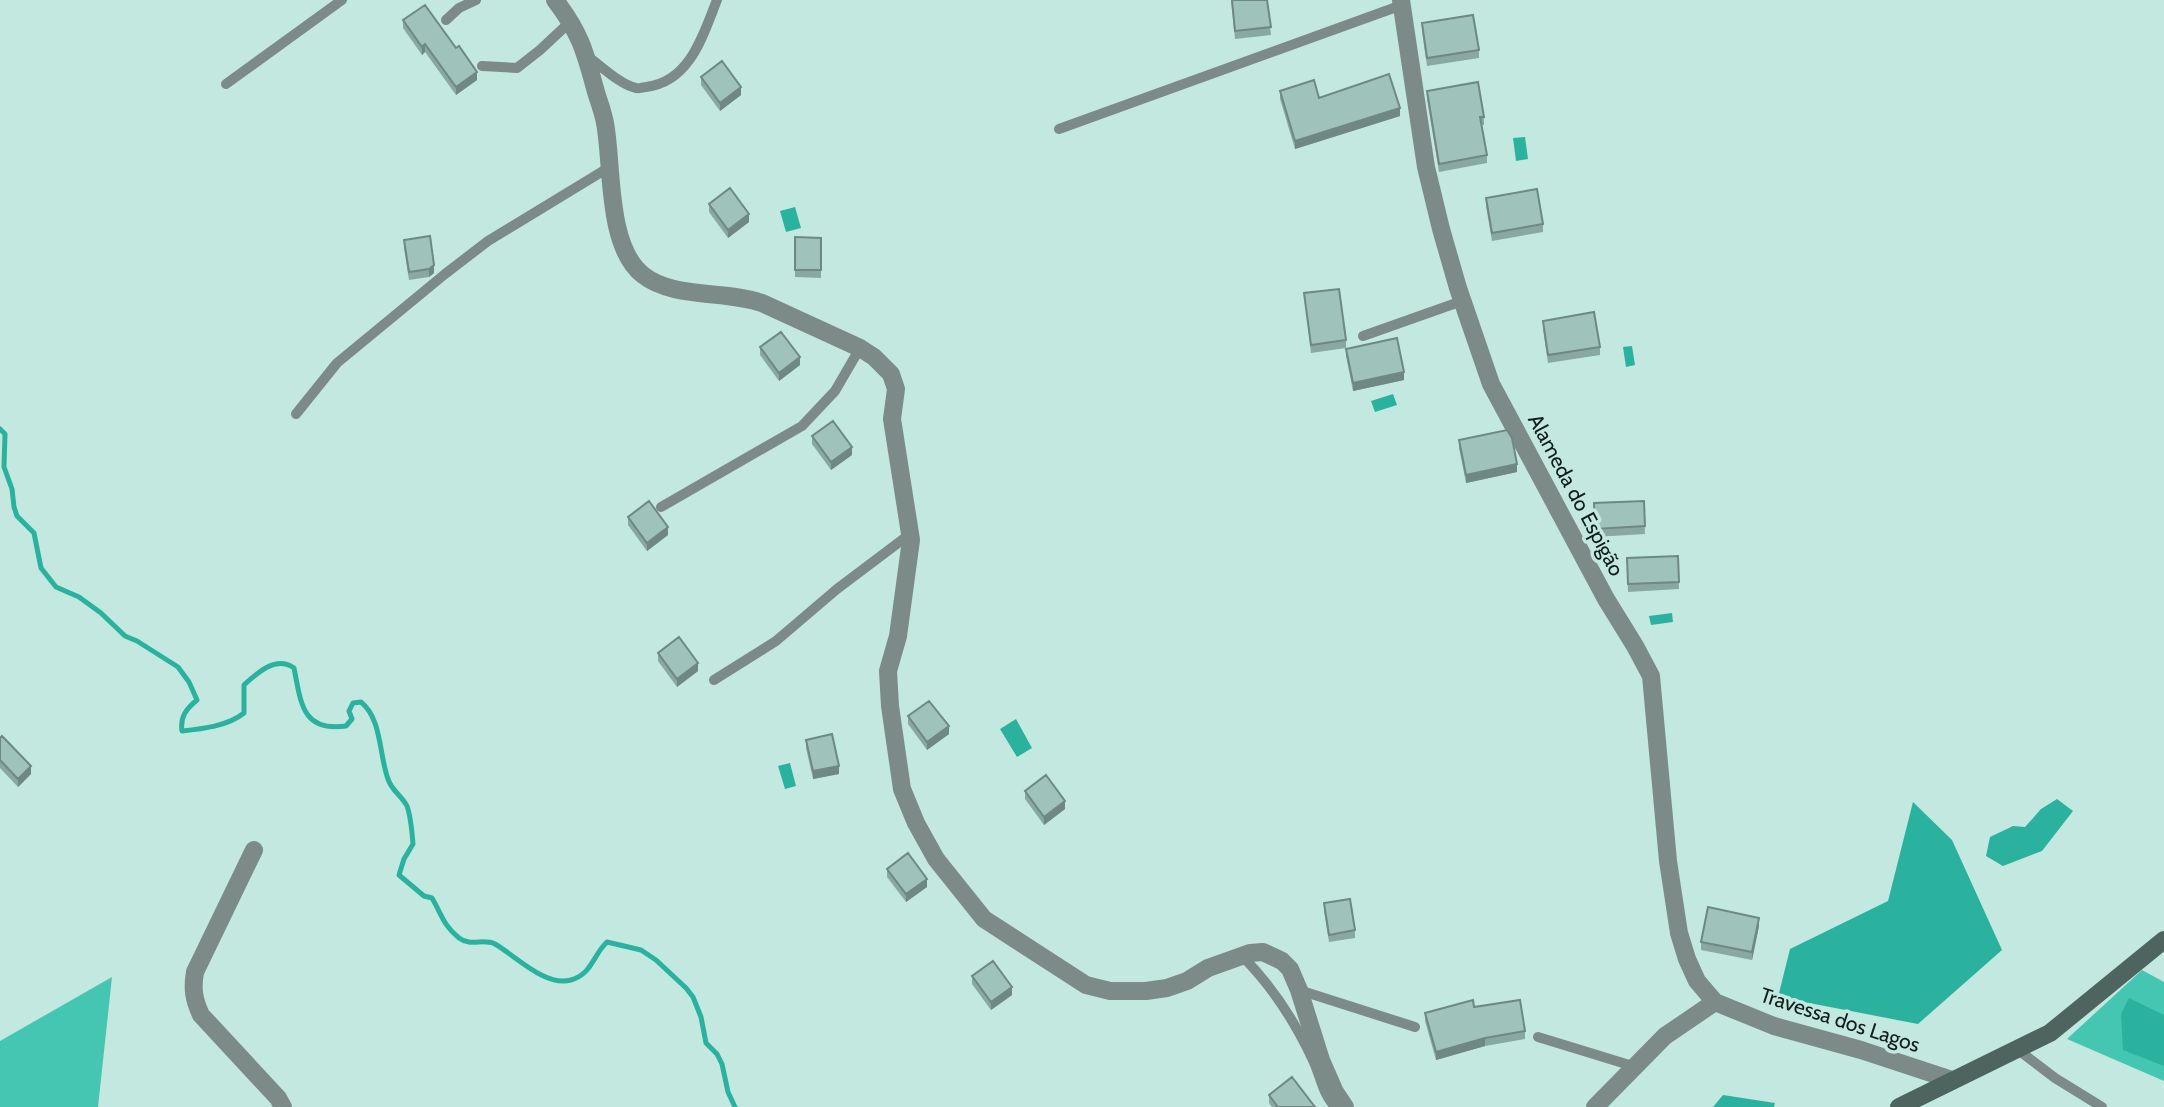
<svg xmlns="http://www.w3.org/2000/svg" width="2164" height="1107" viewBox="0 0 2164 1107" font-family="Cabin,sans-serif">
	<rect width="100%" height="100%" fill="#c3e8e0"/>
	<path fill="#45c6b2" d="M 2142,970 L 2164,982 L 2164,1081 L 2067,1039 Z
		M 112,977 L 98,1107 L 0,1107 L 0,1041 Z"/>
	<path fill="#2ab29f" d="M 1525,137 L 1528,159 L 1516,161 L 1513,138 Z
		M 795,207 L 801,228 L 786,232 L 780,211 Z
		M 1632,346 L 1635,365 L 1626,367 L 1623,347 Z
		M 1393,394 L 1397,405 L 1375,412 L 1371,401 Z
		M 1672,613 L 1673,622 L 1651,625 L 1649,616 Z
		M 1016,719 L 1032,748 L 1017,757 L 1000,729 Z
		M 790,763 L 796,786 L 785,789 L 778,766 Z
		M 2057,799 L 2073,811 L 2042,851 L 2003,866 L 1986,856 L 1990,837 L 2013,826 L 2025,827 L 2041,809 Z
		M 1913,802 L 1952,840 L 2002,950 L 1918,1024 L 1778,997 L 1790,949 L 1888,901 Z
		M 2129,998 L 2164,1015 L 2164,1066 L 2123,1050 L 2121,1014 Z
		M 1723,1095 L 1775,1103 L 1774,1107 L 1713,1107 Z"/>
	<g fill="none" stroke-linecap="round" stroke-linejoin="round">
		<path stroke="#2ab29f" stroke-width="5" d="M 0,429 L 5,434 L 4,467 L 12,489 L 14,507 L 17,516 L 34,533 L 41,568 L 56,587 L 79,597 L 101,613 L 125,636 L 137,641 L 178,667 L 189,682 L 197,700 C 186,709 180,717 182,731 C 202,729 228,726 244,713 L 244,685 C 257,673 276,655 294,668 C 301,703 302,732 346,726 L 352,719 L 349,711 L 353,703 L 361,702 C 382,719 379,755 388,779 C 391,790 402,796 407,806 C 411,817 412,832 413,844 L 404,859 L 399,875 L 424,896 L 432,898 C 442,915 443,925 459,938 C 471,947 483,938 495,944 C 516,956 545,987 571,980 C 592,974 593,955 607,942 L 641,950 L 656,960 L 686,988 L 693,997 L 701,1017 L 706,1043 L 717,1054 L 722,1064 L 728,1092 L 735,1107"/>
		<path stroke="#7d8b88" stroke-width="10" d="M 446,20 L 459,8 L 476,0
			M 586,55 C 599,64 620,85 636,88 C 639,89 643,87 646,87 C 690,82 703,35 717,0
			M 482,66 L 517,68 L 540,50 L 571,21
			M 226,84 L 342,0
			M 1059,129 L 1402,5
			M 1363,336 L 1462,301
			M 296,414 L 337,363 L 445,274 L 488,241 L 608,168
			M 661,507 L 802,426 L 835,391 L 860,348
			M 714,680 L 776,641 L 837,589 L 910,534
			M 1242,956 C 1272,986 1294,1020 1312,1058 C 1321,1076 1321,1091 1335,1107
			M 1299,990 L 1415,1027
			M 1538,1037 L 1636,1067
			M 2017,1049 L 2055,1078 L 2102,1107"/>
		<path stroke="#7d8b88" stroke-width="18" d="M 555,0 C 581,34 585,52 596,92 C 599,102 603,112 605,123 C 613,165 606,246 643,275 C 673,299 726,290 762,303 L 860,348 L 874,357 L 891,374 L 896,389 L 892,419 L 911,540 L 898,636 L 888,671 L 890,706 L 902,789 L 916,823 L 936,859 L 984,919 L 1086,985 L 1110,991 L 1146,991 L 1167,988 L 1187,981 L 1208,968 L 1250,953 L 1263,952 L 1282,961 L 1290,969 L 1299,990 L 1321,1060 L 1335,1092 L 1345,1107
			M 1401,0 L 1426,167 L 1441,229 L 1458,288 L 1491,384 L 1606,599 L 1635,646 L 1651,676 L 1668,861 L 1679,933 L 1687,959 L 1697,981 L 1715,1002 L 1774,1026 L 1861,1050 L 1952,1080
			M 254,850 L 195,972 C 192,989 194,1000 201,1015 L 278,1098 L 283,1107
			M 1595,1107 L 1665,1036 L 1715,1002"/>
		<path stroke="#4e645f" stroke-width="18" d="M 1899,1107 L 2050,1033 L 2164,940"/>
	</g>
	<path fill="#89a8a1" d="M 1231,0 L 1267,0 L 1271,35 L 1235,39 Z
		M 403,20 L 477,80 L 456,95 L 425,52 L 422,55 L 403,28 Z
		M 1422,23 L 1479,50 L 1479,58 L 1427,66 L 1422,31 Z
		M 701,77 L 741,95 L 720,111 L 701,85 Z
		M 1280,91 L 1319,98 L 1400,116 L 1295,149 L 1280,99 Z
		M 1427,91 L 1484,117 L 1484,125 L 1482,125 L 1487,155 L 1487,163 L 1439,172 L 1427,99 Z
		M 1486,198 L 1543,224 L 1543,232 L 1492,241 L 1486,206 Z
		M 709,204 L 749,222 L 728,238 L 709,212 Z
		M 795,237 L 821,238 L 821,278 L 795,277 Z
		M 404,240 L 434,273 L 429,277 L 409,280 L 404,248 Z
		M 1304,293 L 1346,340 L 1346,348 L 1311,353 Z
		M 1543,321 L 1600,347 L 1600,355 L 1548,363 L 1543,329 Z
		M 760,347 L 800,365 L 779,381 L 760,355 Z
		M 1346,349 L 1404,380 L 1353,391 L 1346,356 Z
		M 812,436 L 852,455 L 831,470 L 812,444 Z
		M 1459,440 L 1517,472 L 1466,483 L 1459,448 Z
		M 1644,501 L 1645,534 L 1595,537 L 1594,503 Z
		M 628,517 L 668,535 L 647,551 L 628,525 Z
		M 1678,556 L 1679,589 L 1628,592 L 1627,558 Z
		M 658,653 L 698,671 L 677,687 L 658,661 Z
		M 908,716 L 949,734 L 927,750 L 908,724 Z
		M 0,738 L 31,774 L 18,787 L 0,768 Z
		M 806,740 L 839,774 L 813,779 L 806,748 Z
		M 1025,791 L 1065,809 L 1044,825 L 1025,799 Z
		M 887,869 L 927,887 L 906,902 L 887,877 Z
		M 1324,903 L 1355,930 L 1355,938 L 1329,942 L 1324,911 Z
		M 1759,926 L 1752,960 L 1701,950 L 1701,942 Z
		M 972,976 L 1012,995 L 991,1010 L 972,984 Z
		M 1474,1007 L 1525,1031 L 1525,1039 L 1485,1046 L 1436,1060 L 1425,1021 L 1425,1013 Z
		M 1269,1095 L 1315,1107 L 1272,1107 L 1269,1103 Z"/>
	<path fill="#6f8883" d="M 425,44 L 425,52 L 422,55 L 422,47 Z
		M 477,72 L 477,80 L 456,95 L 456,87 Z
		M 741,87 L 741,95 L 720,111 L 720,103 Z
		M 1400,108 L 1400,116 L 1295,149 L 1295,141 Z
		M 749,214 L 749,222 L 728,238 L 728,230 Z
		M 434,265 L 434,273 L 429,277 L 429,269 Z
		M 800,357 L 800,365 L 779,381 L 779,373 Z
		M 1404,372 L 1404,380 L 1353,391 L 1353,383 Z
		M 852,447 L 852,455 L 831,470 L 831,462 Z
		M 1517,464 L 1517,472 L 1466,483 L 1466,475 Z
		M 668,527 L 668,535 L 647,551 L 647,543 Z
		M 698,663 L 698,671 L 677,687 L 677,679 Z
		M 949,726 L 949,734 L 927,750 L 927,742 Z
		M 31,766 L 31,774 L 18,787 L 18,779 Z
		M 839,766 L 839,774 L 813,779 L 813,771 Z
		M 1065,801 L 1065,809 L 1044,825 L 1044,817 Z
		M 927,879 L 927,887 L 906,902 L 906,894 Z
		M 1759,918 L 1759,926 L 1752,960 L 1752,952 Z
		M 1012,987 L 1012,995 L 991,1010 L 991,1002 Z
		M 1485,1038 L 1485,1046 L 1436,1060 L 1436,1052 Z"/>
	<path fill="#9fc3bb" stroke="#6f8883" stroke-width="2" d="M 1232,0 L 1267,0 L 1271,27 L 1235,31 Z
		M 425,5 L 456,48 L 459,46 L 477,72 L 456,87 L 425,44 L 422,47 L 403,20 Z
		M 1473,15 L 1479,50 L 1427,58 L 1422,23 Z
		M 722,61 L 741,87 L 720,103 L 701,77 Z
		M 1389,74 L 1400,108 L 1295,141 L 1280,91 L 1314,80 L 1319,98 Z
		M 1478,82 L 1484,117 L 1480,117 L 1487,155 L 1439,164 L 1427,91 Z
		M 730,188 L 749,214 L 728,230 L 709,204 Z
		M 1537,189 L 1543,224 L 1492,233 L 1486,198 Z
		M 430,236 L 434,265 L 429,269 L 409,272 L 404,240 Z
		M 795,237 L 821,238 L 821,270 L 795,270 Z
		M 1339,289 L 1346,340 L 1311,345 L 1304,293 Z
		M 1594,312 L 1600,347 L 1548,355 L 1543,321 Z
		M 781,332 L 800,357 L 779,373 L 760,347 Z
		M 1397,338 L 1404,372 L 1353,383 L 1346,349 Z
		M 833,421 L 852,447 L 831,462 L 812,436 Z
		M 1507,430 L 1512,438 L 1517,464 L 1466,475 L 1459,440 Z
		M 649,501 L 668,527 L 647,543 L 628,517 Z
		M 1644,501 L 1645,526 L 1595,529 L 1594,503 Z
		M 1678,556 L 1679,582 L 1628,584 L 1627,558 Z
		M 679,637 L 698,663 L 677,679 L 658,653 Z
		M 929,701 L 949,726 L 927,742 L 908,716 Z
		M 832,734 L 839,766 L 813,771 L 806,740 Z
		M 2,736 L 31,766 L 18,779 L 0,760 L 0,738 Z
		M 1046,775 L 1065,801 L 1044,817 L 1025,791 Z
		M 908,853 L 927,879 L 906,894 L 887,869 Z
		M 1350,899 L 1355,930 L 1329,935 L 1324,903 Z
		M 1708,907 L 1759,918 L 1752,952 L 1701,942 Z
		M 993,961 L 1012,987 L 991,1002 L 972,976 Z
		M 1473,1000 L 1474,1007 L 1520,1000 L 1525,1031 L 1485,1038 L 1436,1052 L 1425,1013 Z
		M 1292,1077 L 1315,1107 L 1278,1107 L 1269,1095 Z"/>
	<g text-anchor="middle" stroke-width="7" stroke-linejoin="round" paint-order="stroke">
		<g font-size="21" fill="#0f1d1b" stroke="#c3e8e0">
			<text transform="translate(1576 495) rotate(62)" y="7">Alameda do Espigão</text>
			<text transform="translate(1840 1020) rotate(18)" y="7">Travessa dos Lagos</text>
		</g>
	</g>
</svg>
